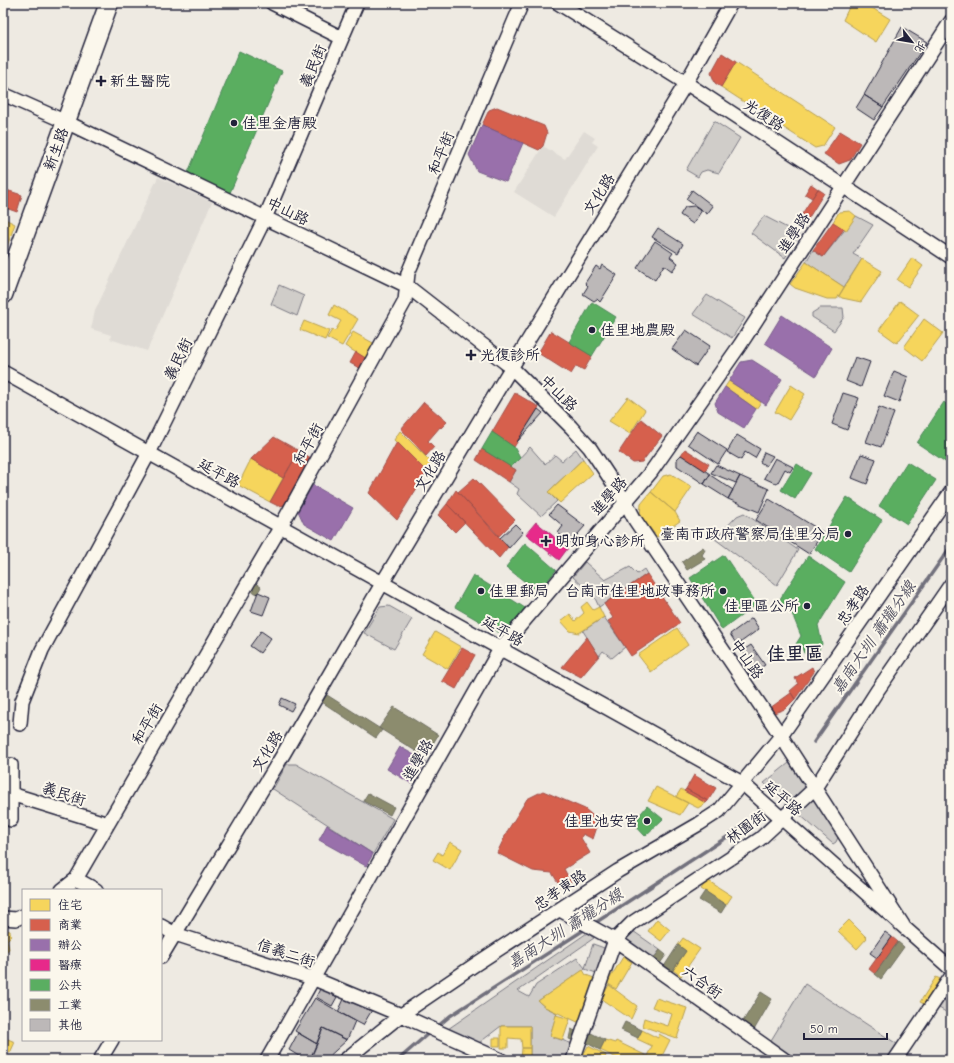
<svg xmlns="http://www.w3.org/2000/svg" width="954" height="1063" viewBox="0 0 954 1063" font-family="'Comic Neue','LXGW WenKai TC',sans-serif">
	<rect width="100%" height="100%" fill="#eeeae2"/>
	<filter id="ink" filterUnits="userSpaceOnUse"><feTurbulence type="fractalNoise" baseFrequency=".025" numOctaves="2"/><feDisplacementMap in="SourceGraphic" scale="8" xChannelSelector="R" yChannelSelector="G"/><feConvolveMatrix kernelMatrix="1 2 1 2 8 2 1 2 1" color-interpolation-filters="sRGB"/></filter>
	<g filter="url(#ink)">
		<path fill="#dfdbd5" d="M 584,131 L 595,138 L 592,142 L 598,146 L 554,217 L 514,192 L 543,146 L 565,159 Z
			M 158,177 L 212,202 L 147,351 L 110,339 L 111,335 L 91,329 L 95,311 Z"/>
		<path fill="#d0cdc9" stroke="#797882" d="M 714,121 L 740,138 L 719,173 L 707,170 L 701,172 L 698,177 L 686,170 Z
			M 764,216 L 799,234 L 785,258 L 751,233 Z
			M 856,216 L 873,225 L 853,254 L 862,259 L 844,287 L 806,262 L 813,250 L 823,257 Z
			M 279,285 L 304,296 L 297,316 L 271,304 Z
			M 707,295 L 745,318 L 732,338 L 693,314 Z
			M 820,308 L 843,308 L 844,317 L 834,331 L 812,317 L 812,313 Z
			M 530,447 L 545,464 L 555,455 L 562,461 L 576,449 L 583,459 L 548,492 L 557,501 L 541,516 L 517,494 L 519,489 L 509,482 L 516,470 L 511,467 Z
			M 744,513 L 798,550 L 777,585 L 715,539 L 737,516 Z
			M 585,562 L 605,580 L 630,567 L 637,574 L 644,569 L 647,574 L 599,607 L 594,596 L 573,577 Z
			M 389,606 L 412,619 L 394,649 L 364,633 L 380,607 Z
			M 604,617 L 625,647 L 612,658 L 603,651 L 599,656 L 583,631 Z
			M 789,763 L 839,835 L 836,842 L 833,844 L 764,783 Z
			M 287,764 L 296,764 L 393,819 L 373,854 L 273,789 Z
			M 633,931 L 660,950 L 652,960 L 624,940 Z
			M 587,933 L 594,938 L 518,991 L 529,997 L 536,985 L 577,958 L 585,968 L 593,944 L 607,949 L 599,974 L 585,969 L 538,1001 L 545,1007 L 557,1013 L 550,1036 L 573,1044 L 567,1060 L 530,1060 L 530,1026 L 501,1026 L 479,1043 L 448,1029 Z
			M 805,984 L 897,1044 L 886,1060 L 795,1060 L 770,1042 Z
			M 948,993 L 951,993 L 951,1015 L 939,1008 Z"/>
		<path fill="#f6d55c" stroke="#b69f52" d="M 851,3 L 864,3 L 890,19 L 876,42 L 843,20 Z
			M 736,62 L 835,127 L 823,146 L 815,148 L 721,87 Z
			M 850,211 L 856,216 L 846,231 L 833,222 L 839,212 Z
			M 3,218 L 15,224 L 6,249 L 3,248 Z
			M 912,258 L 923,266 L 908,287 L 897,280 Z
			M 862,259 L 882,271 L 861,302 L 842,298 L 839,296 Z
			M 806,262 L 844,287 L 837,299 L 827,299 L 795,288 L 790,284 Z
			M 900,301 L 919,315 L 897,343 L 879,330 Z
			M 334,305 L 358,319 L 342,346 L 327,338 L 332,330 L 335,331 L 341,321 L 329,315 Z
			M 924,319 L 943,333 L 922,361 L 904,347 Z
			M 304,321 L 329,331 L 325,340 L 300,330 Z
			M 353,332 L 375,344 L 367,359 L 345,346 Z
			M 729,381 L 761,402 L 756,409 L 725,387 Z
			M 791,385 L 805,394 L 789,420 L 775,412 Z
			M 628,397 L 645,410 L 630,434 L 609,421 Z
			M 400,431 L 432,463 L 427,472 L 394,440 Z
			M 251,459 L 283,478 L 270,502 L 238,485 Z
			M 583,459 L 593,473 L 560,503 L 548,492 Z
			M 671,474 L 692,487 L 675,512 L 651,492 L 663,476 Z
			M 651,492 L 675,512 L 680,521 L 657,537 L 640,515 L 641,504 Z
			M 587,602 L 593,610 L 599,607 L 604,617 L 579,633 L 570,631 L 561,621 L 570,614 L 575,621 L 584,613 L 581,607 Z
			M 677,628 L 688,645 L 651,672 L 638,655 Z
			M 435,632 L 461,647 L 448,669 L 422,654 Z
			M 656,787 L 688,803 L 680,815 L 648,801 Z
			M 681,789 L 684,791 L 706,803 L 698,808 L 676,797 Z
			M 450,842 L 462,849 L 450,870 L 433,860 L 438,852 L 442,855 Z
			M 707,880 L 732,896 L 726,905 L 701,889 Z
			M 657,919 L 670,930 L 661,941 L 648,931 Z
			M 849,920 L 867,938 L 857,949 L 838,931 Z
			M 3,929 L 10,931 L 11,936 L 7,940 L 9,949 L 3,954 Z
			M 683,938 L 700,949 L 681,976 L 673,970 L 686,951 L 678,945 Z
			M 623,957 L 632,962 L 616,989 L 607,983 Z
			M 583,970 L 586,975 L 597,979 L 582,1024 L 545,1007 L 538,1001 Z
			M 936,977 L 940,979 L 924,1004 L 920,1002 Z
			M 609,985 L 637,1006 L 631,1019 L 601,999 Z
			M 656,998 L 687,1008 L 677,1038 L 642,1026 L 644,1018 L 668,1026 L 672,1014 L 652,1007 Z
			M 556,1015 L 570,1019 L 563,1040 L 550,1036 Z
			M 501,1026 L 530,1026 L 530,1048 L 522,1048 L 521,1039 L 508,1038 L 508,1048 L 501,1048 Z
			M 642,1030 L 658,1038 L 659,1034 L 670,1040 L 660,1060 L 621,1060 L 600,1050 L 605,1040 L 615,1043 L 616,1041 L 647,1056 L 652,1046 L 637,1039 Z
			M 3,1037 L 15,1042 L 10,1053 L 3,1049 Z
			M 493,1038 L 500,1038 L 500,1046 L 493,1046 Z
			M 588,1046 L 606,1055 L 604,1060 L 581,1059 Z
			M 522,1048 L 530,1048 L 530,1060 L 521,1060 Z
			M 456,1056 L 464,1060 L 454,1060 Z"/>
		<path fill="#d6604d" stroke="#a04d48" d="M 722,53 L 736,62 L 721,87 L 715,83 L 711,73 Z
			M 497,107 L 544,126 L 547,133 L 543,146 L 539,150 L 482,125 L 489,110 Z
			M 840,131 L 860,143 L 850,160 L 839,164 L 824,154 Z
			M 811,184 L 818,189 L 812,198 L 805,194 Z
			M 3,189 L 22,195 L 17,212 L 3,207 Z
			M 818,189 L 824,193 L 808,219 L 802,214 Z
			M 833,222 L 844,229 L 823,257 L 813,250 Z
			M 551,331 L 592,356 L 584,370 L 576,366 L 571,374 L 538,353 Z
			M 356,352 L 367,359 L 361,369 L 350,363 Z
			M 515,393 L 539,407 L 514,447 L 492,432 Z
			M 424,402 L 447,422 L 441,428 L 440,427 L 428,441 L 434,447 L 426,456 L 401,429 Z
			M 641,419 L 662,436 L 642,462 L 633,463 L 619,452 Z
			M 274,437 L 299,451 L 283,478 L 251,459 Z
			M 397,442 L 427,472 L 397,520 L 369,493 Z
			M 482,449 L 516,470 L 509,482 L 476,460 Z
			M 685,449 L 709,464 L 705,471 L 681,455 Z
			M 299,451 L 311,458 L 286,505 L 278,506 L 270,502 Z
			M 474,478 L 515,520 L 499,536 L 458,492 Z
			M 456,490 L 508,547 L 499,558 L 447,504 Z
			M 447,504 L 465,522 L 455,532 L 438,515 Z
			M 647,574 L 680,623 L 631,656 L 608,621 L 613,618 L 604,604 Z
			M 587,637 L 599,656 L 581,677 L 562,667 Z
			M 462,648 L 475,655 L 456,689 L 442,681 Z
			M 812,667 L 814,672 L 795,699 L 790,691 L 798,684 L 795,678 Z
			M 791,693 L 795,699 L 785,709 L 774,713 L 770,708 Z
			M 694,775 L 716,788 L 708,801 L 686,789 Z
			M 686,789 L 708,801 L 706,803 L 684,791 Z
			M 543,791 L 585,809 L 592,815 L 597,827 L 593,839 L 583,834 L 581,838 L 590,853 L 564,869 L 571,882 L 561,887 L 552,873 L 533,871 L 497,853 L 508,830 L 527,799 Z
			M 892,937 L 898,942 L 875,974 L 869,969 Z"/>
		<path fill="#9970ab" stroke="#755989" d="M 482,125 L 523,143 L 506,182 L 477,171 L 469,155 Z
			M 782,315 L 832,348 L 816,376 L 765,343 Z
			M 752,360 L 782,379 L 766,405 L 729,381 L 741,362 Z
			M 725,387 L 756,409 L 744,428 L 718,412 L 715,403 Z
			M 313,485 L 353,508 L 334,541 L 304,524 L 298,511 Z
			M 400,747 L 425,761 L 412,784 L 387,769 Z
			M 327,825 L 373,854 L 366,866 L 319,840 Z"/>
		<path fill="#e7298a" stroke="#ac2772" d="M 536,522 L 568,548 L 559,560 L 526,534 Z"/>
		<path fill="#5aae61" stroke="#498456" d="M 239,51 L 282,71 L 229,195 L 187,175 Z
			M 592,302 L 616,317 L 592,356 L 569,342 Z
			M 944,402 L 951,408 L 951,458 L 947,463 L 917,443 Z
			M 492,432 L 514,447 L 520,458 L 511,467 L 482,449 Z
			M 907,462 L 936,480 L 907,524 L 879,506 Z
			M 797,464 L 811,473 L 795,499 L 781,490 Z
			M 847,497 L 882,520 L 849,572 L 815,549 Z
			M 525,543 L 556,570 L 538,592 L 506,567 Z
			M 724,555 L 757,604 L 722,630 L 690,578 Z
			M 808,556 L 845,582 L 818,625 L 822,644 L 814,658 L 804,653 L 802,648 L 796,644 L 801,636 L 791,611 L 778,602 Z
			M 473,575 L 525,608 L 508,630 L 498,632 L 455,607 Z
			M 647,806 L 663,819 L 645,836 L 633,823 Z"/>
		<path fill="#8c8c6e" stroke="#6c6c5f" d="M 703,547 L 705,550 L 702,555 L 705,559 L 687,570 L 682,562 Z
			M 255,583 L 261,587 L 257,594 L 251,590 Z
			M 327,695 L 382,730 L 376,738 L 322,702 Z
			M 394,707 L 438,735 L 425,757 L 379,728 Z
			M 368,793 L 394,807 L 390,815 L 363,801 Z
			M 705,891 L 726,905 L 721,913 L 699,900 Z
			M 898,942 L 904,947 L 881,979 L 875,974 Z
			M 678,945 L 686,951 L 671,973 L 663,968 Z
			M 660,950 L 666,955 L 659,965 L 653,960 Z
			M 761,992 L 772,999 L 754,1030 L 742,1023 Z
			M 625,1022 L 642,1030 L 638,1038 L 621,1030 Z
			M 571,1029 L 578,1032 L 575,1041 L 569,1039 Z
			M 589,1032 L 605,1040 L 600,1050 L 585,1042 Z"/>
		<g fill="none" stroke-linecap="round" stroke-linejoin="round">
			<path stroke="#716f7c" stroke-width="3.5" d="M 814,742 L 951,546
				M 592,925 L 750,822
				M 437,1027 L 450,1016 L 587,928
				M 398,1060 L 430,1032"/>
		</g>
		<path fill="#bcb8b8" stroke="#22223b" d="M 902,27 L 927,42 L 883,107 L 864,95 Z
			M 864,95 L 883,107 L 874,120 L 856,108 Z
			M 692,190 L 713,206 L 707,214 L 686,199 Z
			M 694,206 L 702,210 L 693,224 L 680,215 L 685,207 Z
			M 658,228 L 683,244 L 678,253 L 652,237 Z
			M 655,241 L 673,253 L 670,257 L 678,263 L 672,271 L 664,265 L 655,280 L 637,268 Z
			M 602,265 L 617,275 L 600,302 L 597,299 L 594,301 L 583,294 L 588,286 L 585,283 L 596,266 L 600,269 Z
			M 686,330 L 710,346 L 696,366 L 672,349 Z
			M 855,357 L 870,362 L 861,387 L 846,381 Z
			M 894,371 L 908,377 L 899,402 L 884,396 Z
			M 843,393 L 859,398 L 847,430 L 832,424 Z
			M 879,407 L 894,413 L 881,447 L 866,442 Z
			M 538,409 L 543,413 L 517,442 Z
			M 697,431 L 727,450 L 718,464 L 688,444 Z
			M 737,435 L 760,449 L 755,458 L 745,452 L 741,460 L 727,452 Z
			M 764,452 L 773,456 L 766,466 L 760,462 Z
			M 861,454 L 876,459 L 867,484 L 852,478 Z
			M 681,455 L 710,474 L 704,484 L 677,466 L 677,459 Z
			M 775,458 L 793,467 L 790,472 L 785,469 L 777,484 L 764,478 Z
			M 716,465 L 740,476 L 736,483 L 711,473 Z
			M 710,475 L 733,490 L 728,499 L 704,484 Z
			M 740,476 L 769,489 L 759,512 L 728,499 Z
			M 769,499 L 823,532 L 809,554 L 756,520 Z
			M 557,505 L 585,526 L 570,543 L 558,533 L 563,526 L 549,514 Z
			M 515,524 L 523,532 L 509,548 L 500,538 Z
			M 258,592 L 270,597 L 263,615 L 251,611 Z
			M 752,618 L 759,629 L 737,645 L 730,634 Z
			M 261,631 L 271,638 L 260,653 L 250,646 Z
			M 751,645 L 765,665 L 755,671 L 742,651 Z
			M 282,698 L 295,704 L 291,711 L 279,705 Z
			M 885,932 L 892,937 L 877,958 L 870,953 Z
			M 321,987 L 337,997 L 332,1006 L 316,997 Z
			M 345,997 L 372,1010 L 363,1025 L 338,1012 Z
			M 315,998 L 355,1021 L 347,1040 L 323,1028 L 317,1044 L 295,1031 Z
			M 323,1028 L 347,1040 L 325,1060 L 316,1060 L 311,1057 Z
			M 298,1033 L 317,1044 L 310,1060 L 305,1060 L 289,1050 Z"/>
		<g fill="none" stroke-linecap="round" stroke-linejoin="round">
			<defs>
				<path id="street" d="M 272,3 L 342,38
					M 558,3 L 686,83 L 951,257
					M 3,94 L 66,122 L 407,286 L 511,367 L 571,427 L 590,448 L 625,501 L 635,520 L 781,736 L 903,925
					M 3,372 L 742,783 L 951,969
					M 20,724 L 22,701 L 42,650 L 149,453 L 265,218 L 357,3
					M 11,794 L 108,824
					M 11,820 L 11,765
					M 76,879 L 281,526 L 405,301 L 408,273 L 522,3
					M 62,890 L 76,879 L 96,890
					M 560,910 L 615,940 L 785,1060
					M 3,918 L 16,919 L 23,916
					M 161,926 L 175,934 L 312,978 L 401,1015 L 501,1060
					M 161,957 L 284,753 L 383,582 L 505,378 L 686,83 L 731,3
					M 100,1060 L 112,1040
					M 267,1060 L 500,649 L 651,472 L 740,345 L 951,21
					M 345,1060 L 401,1015 L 473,966 L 618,871 L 699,824 L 719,811 L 781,736 L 951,492
					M 573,1060 L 615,940 L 632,923 L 760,839 L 815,788 L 877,691 L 951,584
					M 895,1060 L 951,977"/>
				<path id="secondary" d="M 3,295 L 109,3"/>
			</defs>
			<use href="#street" stroke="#22223b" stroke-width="16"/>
			<use href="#secondary" stroke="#22223b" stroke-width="21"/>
			<use href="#street" stroke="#fbf7ec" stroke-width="13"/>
			<use href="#secondary" stroke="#fbf7ec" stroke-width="18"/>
		</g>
	</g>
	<g fill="#22223b" stroke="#fbf7ec" stroke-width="1.5">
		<path d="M99 75h4v4h4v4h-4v4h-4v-4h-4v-4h4z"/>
		<circle cx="234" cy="123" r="4"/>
		<circle cx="592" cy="330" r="4"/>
		<path d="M469 349h4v4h4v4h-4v4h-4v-4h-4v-4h4z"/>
		<circle cx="848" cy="534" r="4"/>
		<path d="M544 535h4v4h4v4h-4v4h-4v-4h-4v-4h4z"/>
		<circle cx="481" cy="591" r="4"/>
		<circle cx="723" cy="591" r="4"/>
		<circle cx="807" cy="606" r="4"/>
		<circle cx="647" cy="821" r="4"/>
	</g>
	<g text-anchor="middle" stroke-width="4" stroke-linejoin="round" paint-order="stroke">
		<g font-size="15" fill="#22223b" stroke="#fbf7ec">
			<text transform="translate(313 66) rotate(-67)" y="5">義民街</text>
			<text transform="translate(764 115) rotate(33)" y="5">光復路</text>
			<text transform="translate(56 149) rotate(-70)" y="5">新生路</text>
			<text transform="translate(441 153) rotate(-68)" y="5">和平街</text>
			<text transform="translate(599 194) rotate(-58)" y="5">文化路</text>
			<text transform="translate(288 211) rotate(26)" y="5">中山路</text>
			<text transform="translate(794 233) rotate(-57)" y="5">進學路</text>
			<text transform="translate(178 359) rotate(-64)" y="5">義民街</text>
			<text transform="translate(559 393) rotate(45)" y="5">中山路</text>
			<text transform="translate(308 444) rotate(-61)" y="5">和平街</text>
			<text transform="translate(430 471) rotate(-59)" y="5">文化路</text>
			<text transform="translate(219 473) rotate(29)" y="5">延平路</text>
			<text transform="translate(609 496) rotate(-49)" y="5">進學路</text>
			<text transform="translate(853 605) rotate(-56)" y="5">忠孝路</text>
			<text transform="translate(503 631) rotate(30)" y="5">延平路</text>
			<text transform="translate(747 659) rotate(55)" y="5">中山路</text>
			<text transform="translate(147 724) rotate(-59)" y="5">和平街</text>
			<text transform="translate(267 751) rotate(-59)" y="5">文化路</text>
			<text transform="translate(418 760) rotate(-60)" y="5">進學路</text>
			<text transform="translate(64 794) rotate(18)" y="5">義民街</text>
			<text transform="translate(783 798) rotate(41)" y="5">延平路</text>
			<text transform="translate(746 827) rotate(-36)" y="5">林園街</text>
			<text transform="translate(560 890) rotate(-34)" y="5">忠孝東路</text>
			<text transform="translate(286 953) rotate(18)" y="5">信義二街</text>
			<text transform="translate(702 982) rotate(35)" y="5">六合街</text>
		</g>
		<g font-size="15" fill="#22223b" stroke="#fbf7ec" text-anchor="start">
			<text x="110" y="86">新生醫院</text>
			<text x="242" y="128">佳里金唐殿</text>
			<text x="600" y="335">佳里地農殿</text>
			<text x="480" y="360">光復診所</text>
			<text x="840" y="539" text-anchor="end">臺南市政府警察局佳里分局</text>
			<text x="555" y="546">明如身心診所</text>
			<text x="489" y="596">佳里郵局</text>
			<text x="715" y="596" text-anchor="end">台南市佳里地政事務所</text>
			<text x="799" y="611" text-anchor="end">佳里區公所</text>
			<text x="639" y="826" text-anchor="end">佳里池安宮</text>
		</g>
		<g font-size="16" font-style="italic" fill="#575666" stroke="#fbf7ec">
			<text transform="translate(873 637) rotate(-55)" y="6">嘉南大圳 蕭壠分線</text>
			<text transform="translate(565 928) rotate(-33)" y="6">嘉南大圳 蕭壠分線</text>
		</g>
		<g font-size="19" font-weight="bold" fill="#22223b" stroke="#fbf7ec">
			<text x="795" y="660">佳里區</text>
		</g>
	</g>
	<rect width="954" height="1063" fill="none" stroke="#fbf7ec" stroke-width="16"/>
	<rect x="8" y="8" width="938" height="1047" fill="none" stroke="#22223b" stroke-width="1.5" filter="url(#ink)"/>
	<rect x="22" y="889" width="140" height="152" fill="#fbf7ec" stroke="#a4a2a5"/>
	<rect x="30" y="899" width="20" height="12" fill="#f6d55c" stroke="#a4a2a5"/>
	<text x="58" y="909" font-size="12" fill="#22223b">住宅</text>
	<rect x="30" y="919" width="20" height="12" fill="#d6604d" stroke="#a4a2a5"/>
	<text x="58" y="929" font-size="12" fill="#22223b">商業</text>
	<rect x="30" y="939" width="20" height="12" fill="#9970ab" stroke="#a4a2a5"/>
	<text x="58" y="949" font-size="12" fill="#22223b">辦公</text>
	<rect x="30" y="959" width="20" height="12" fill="#e7298a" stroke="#a4a2a5"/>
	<text x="58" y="969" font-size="12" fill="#22223b">醫療</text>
	<rect x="30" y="979" width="20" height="12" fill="#5aae61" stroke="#a4a2a5"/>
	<text x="58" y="989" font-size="12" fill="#22223b">公共</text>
	<rect x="30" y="999" width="20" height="12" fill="#8c8c6e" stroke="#a4a2a5"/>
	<text x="58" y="1009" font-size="12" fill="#22223b">工業</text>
	<rect x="30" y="1019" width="20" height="12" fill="#bcb8b8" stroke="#a4a2a5"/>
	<text x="58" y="1029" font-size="12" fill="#22223b">其他</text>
	<g transform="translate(912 42) rotate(121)" stroke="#fbf7ec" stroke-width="3" paint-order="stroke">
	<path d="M0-3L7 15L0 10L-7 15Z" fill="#22223b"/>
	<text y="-6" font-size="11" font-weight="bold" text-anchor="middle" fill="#22223b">北</text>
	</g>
	<path d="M804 1033v6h83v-6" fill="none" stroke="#22223b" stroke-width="2"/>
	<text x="810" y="1033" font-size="12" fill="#22223b" stroke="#fbf7ec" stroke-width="3" paint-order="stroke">50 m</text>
</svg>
